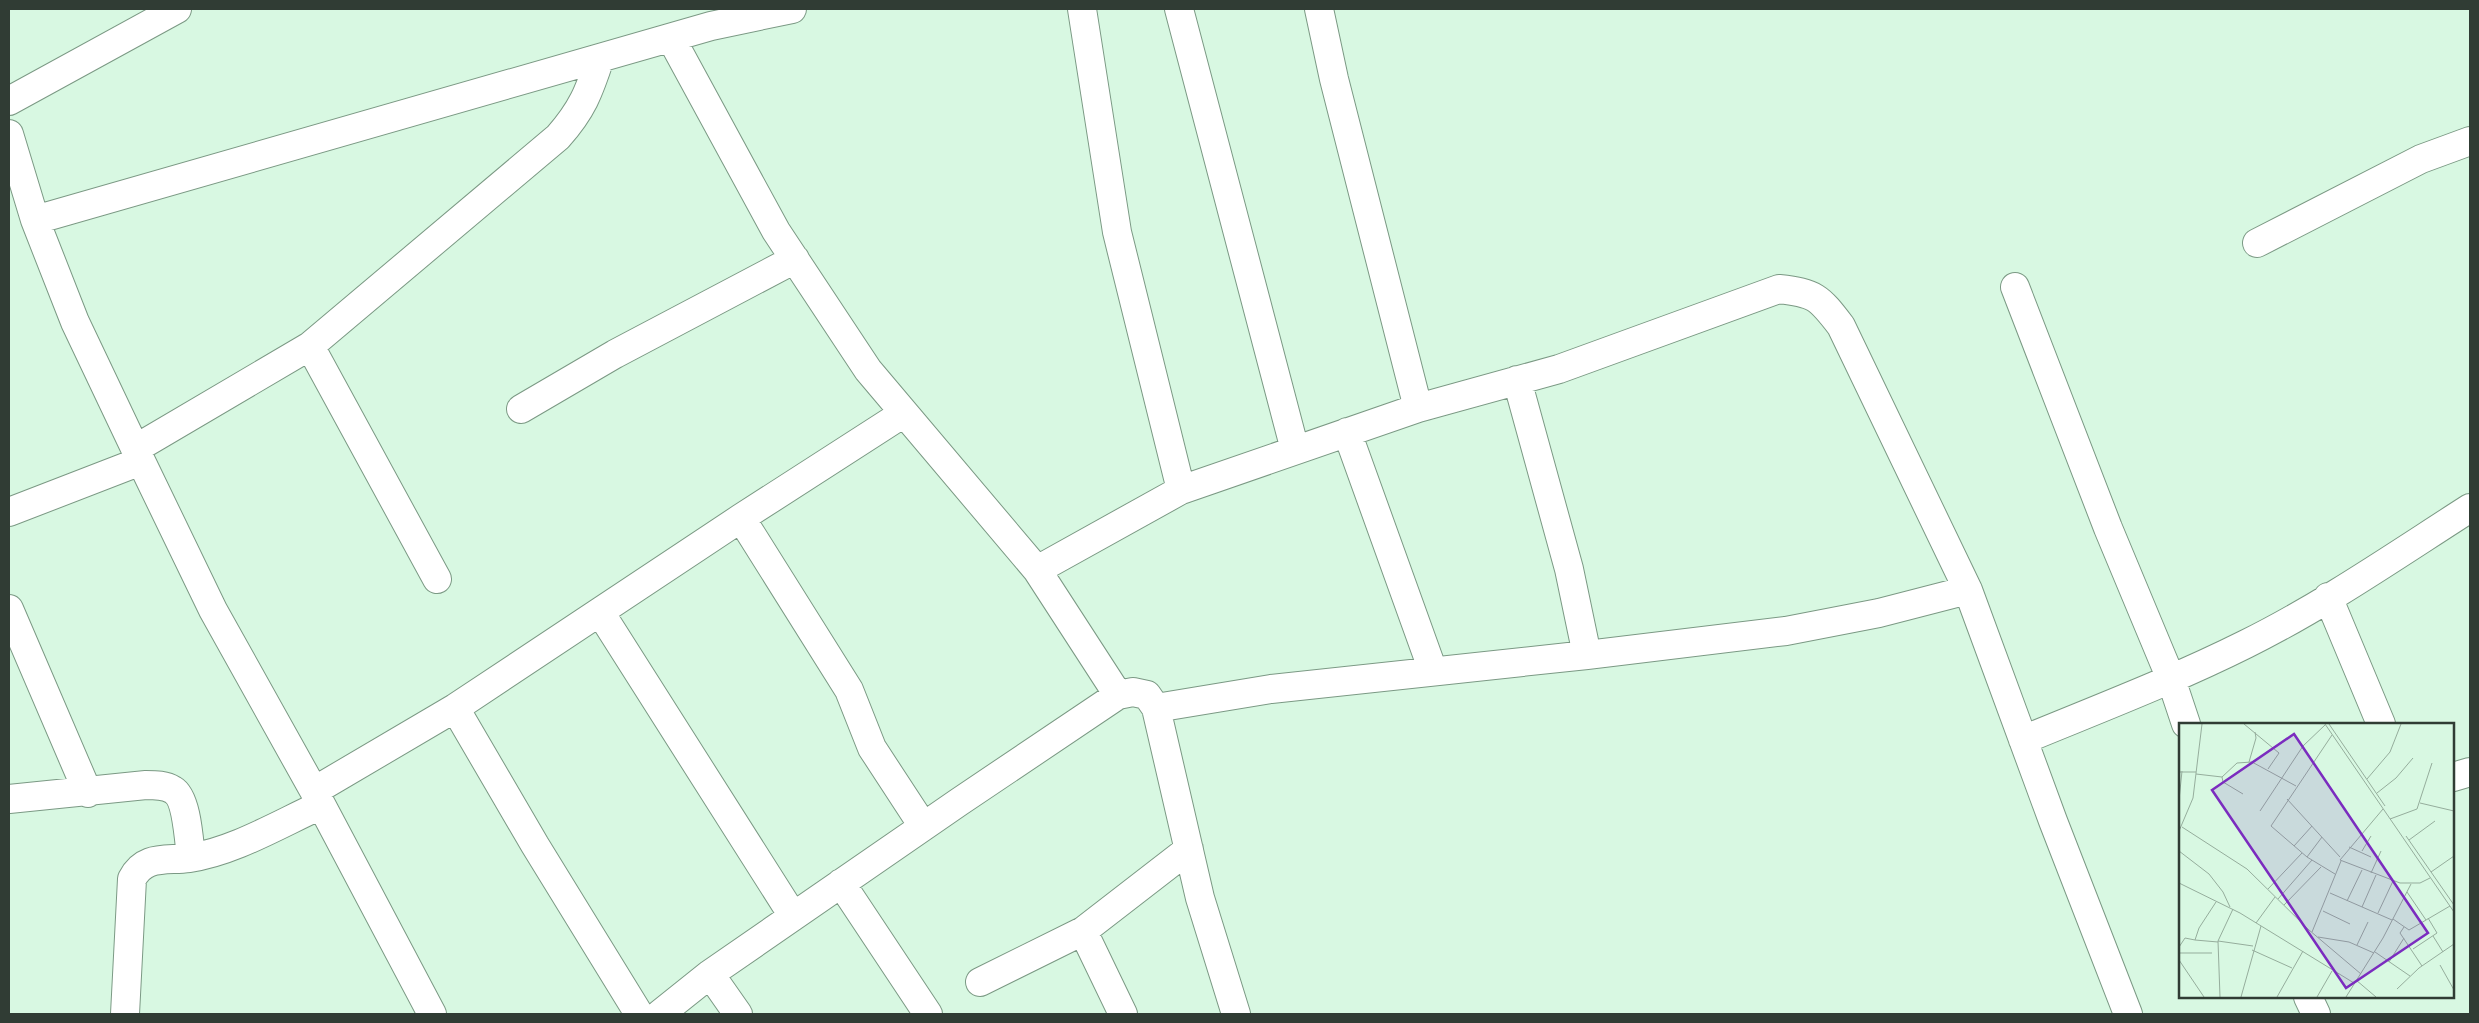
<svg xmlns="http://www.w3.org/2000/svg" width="2479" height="1023" viewBox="0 0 2479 1023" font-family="Raleway,sans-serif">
	<rect width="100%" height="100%" fill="#d8f8e2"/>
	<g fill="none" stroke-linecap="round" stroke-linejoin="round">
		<defs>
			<path id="minor" d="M 1082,9 L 1117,232 L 1181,490
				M 1179,9 L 1295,450
				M 1319,9 L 1334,79 L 1418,408
				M 671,38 L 776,231 L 868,370 L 1037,570 L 1118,695
				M 9,101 L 177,9
				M 9,134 L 35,220 L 75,322 L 141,461 L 213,610 L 314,791 L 432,1014
				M 35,220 L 711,26 L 792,9
				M 2257,243 L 2421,159 L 2470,141
				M 2015,287 L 2108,528 L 2171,679 L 2186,724
				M 310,346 L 437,579
				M 1517,380 L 1569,569 L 1587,655
				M 521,409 L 615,354 L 795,259
				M 1347,432 L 1433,671
				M 135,449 L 310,346 L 558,137 C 582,110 589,92 600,58
				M 9,512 L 141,461
				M 741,518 L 849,690 L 872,748 L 923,826
				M 1037,570 L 1181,490 L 1418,408 L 1559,369 L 1779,289 C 1815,293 1819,297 1841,326 L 1968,590 L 2053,821 L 2128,1014
				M 2328,597 L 2381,724
				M 9,609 L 88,793
				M 600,612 L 793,916
				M 455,708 L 535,845 L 639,1014
				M 1156,708 L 1271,689 L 1587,655 L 1786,631 L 1879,613 L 1968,590
				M 2023,740 C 2098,709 2174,680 2246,644 C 2323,606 2398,554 2470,508
				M 2453,777 L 2470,772
				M 314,791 L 455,708 L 741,518 L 904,413
				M 9,799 L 146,785 C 156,785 165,785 173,790 C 187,798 189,842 191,857
				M 841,883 L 928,1014
				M 1083,931 L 1123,1014
				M 710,974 L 738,1014
				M 980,982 L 1083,931 L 1189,849
				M 2308,997 L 2316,1014
				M 125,1014 L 132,879 C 144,855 165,861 189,858 C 233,852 281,823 321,805
				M 660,1014 L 710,974 L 959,802 L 1118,695 L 1133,692 L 1147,695 L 1156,708 L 1200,898 L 1236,1014"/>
		</defs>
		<use href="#minor" stroke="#7b9984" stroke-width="30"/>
		<use href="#minor" stroke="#fff" stroke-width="28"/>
	</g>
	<g transform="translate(2179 723)">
		<rect width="275" height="275" fill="#d8f8e2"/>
		<path fill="none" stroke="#95ad9c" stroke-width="1" d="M 65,1 L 100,30 L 89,46M 146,1 L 275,189M 150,1 L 206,83M 153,12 L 92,103 L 128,134 L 156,151M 70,39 L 77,15 L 76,9M 0,49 L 17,49M 17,51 L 43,54M 43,54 L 58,40 L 73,39 L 117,63M 43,54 L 44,59 L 64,71M 188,56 L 211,29 L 222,1M 198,70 L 217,55 L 234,35M 108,76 L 161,134M 0,77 L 3,48M 241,80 L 275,88M 204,86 L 161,137 L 221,160 L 241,160 L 251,155M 81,88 L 124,23 L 146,2M 211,96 L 238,86 L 253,40M 3,104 L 68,146 L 130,207 L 182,251M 0,108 L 14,75 L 23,1M 227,113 L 275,182M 230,117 L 256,98M 115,123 L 133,103M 170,124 L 192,134M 0,128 L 30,151 L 44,169 L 51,184M 183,128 L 192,113M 128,134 L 143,114M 252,149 L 275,133M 192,150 L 202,128M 0,160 L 61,190 L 175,260M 89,166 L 123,130M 228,169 L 247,197M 151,170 L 213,197M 99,176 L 133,137M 168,178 L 183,147M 37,179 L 20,205 L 16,217 L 39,219M 105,182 L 142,144M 183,184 L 197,152M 144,188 L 171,201M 199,190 L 214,158M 214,196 L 230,207 L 271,183M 77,200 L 96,174M 225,204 L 221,210 L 243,243M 133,209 L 162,138M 254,213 L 264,229M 139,214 L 170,219 L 195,230M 39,218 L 74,223M 178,222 L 189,199M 0,224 L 6,215 L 16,217M 234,226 L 258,210 L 249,195M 73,227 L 113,245M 196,229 L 231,253M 0,230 L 33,230M 0,237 L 25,274M 210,239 L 225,215M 261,242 L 275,267M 177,257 L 197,274M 218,266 L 240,245 L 275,221M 41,274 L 39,218 L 54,186M 62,274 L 82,203M 98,274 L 124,228M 138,274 L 153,248M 167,274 L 204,215 L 232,161"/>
		<path fill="#7b2cbf" fill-opacity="0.15" stroke="#7b2cbf" stroke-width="2.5" d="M 115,11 L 249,210 L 167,265 L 33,67 Z"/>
		<rect width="275" height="275" fill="none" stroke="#303c34" stroke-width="2.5"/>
	</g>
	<rect width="2479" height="1023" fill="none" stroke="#303c34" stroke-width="20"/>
</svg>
